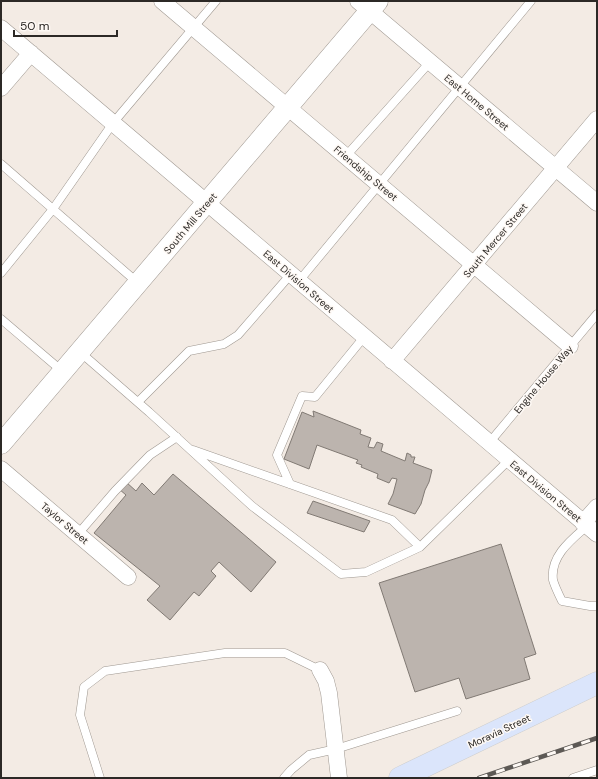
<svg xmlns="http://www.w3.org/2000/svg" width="598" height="779" viewBox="0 0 598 779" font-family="'DM Sans',sans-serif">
	<rect width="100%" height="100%" fill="#f3ebe4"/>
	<path fill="#bcb4ae" stroke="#817a74" d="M 313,411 L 361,430 L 360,434 L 371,438 L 368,447 L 374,448 L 377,442 L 383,444 L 381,451 L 405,461 L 407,453 L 411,455 L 411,457 L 415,457 L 413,463 L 432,470 L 429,482 L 425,490 L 421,504 L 415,514 L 388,504 L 393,494 L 397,479 L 392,478 L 389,483 L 377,478 L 378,474 L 361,467 L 362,465 L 356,463 L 358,460 L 317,445 L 309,469 L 284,459 L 302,412 L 314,417 Z
		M 173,474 L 276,562 L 251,592 L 219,562 L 211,571 L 216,576 L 199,596 L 194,592 L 170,620 L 147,600 L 160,586 L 94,533 L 126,495 L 119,489 L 126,482 L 136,491 L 142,483 L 154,495 Z
		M 313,501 L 370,521 L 364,532 L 307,513 Z
		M 501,544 L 536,654 L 524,658 L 530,679 L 466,699 L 459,678 L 415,692 L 379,583 Z"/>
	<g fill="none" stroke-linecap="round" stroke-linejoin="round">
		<defs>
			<path id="service" d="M 346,156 L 430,62
				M 1,164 L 138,283
				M 1,273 L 53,209 L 113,123 L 216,1
				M 299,281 L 531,1
				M 1,319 L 62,371
				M 80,352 L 149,412 L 252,506 L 341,574 L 366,572 L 420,547 L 509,460
				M 138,402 L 189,351 L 224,344 L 238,335 L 291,274
				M 489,443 L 597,314
				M 193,450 L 392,520 L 420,547
				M 290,484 L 277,455 L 302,396 L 315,397 L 364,337
				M 587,526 C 571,540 550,556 553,580 C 555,587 559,595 562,601 L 590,606 L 597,606
				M 78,534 L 115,491 L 150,455 L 177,437
				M 100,778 L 80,715 L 84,687 L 105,671 L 225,653 L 285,653 L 320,670
				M 284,778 L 291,770 L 309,755 L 336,749 L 457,711
				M 573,778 L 597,770"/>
			<path id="minor" d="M 162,1 L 570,346
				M 358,1 L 597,203
				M 1,28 L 597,534
				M 1,88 L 31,53
				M 392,361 L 597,119
				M 1,469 L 128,577
				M 583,523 L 597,507
				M 320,670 L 326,681 L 329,693 L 339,778"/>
			<path id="tertiary" d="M 1,444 L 378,1"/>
			<path id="primary" d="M 400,778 L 597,683"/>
		</defs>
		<use href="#service" stroke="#9f9891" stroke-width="9"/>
		<use href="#minor" stroke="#9f9891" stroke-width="17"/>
		<use href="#tertiary" stroke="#9f9891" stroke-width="21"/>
		<use href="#primary" stroke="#cccccb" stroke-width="23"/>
		<use href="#service" stroke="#fff" stroke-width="8"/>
		<use href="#minor" stroke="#fff" stroke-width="16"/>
		<use href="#tertiary" stroke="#fff" stroke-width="20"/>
		<use href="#primary" stroke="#dbe5fb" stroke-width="22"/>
		<defs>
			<path id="rail" d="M 479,778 L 597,738"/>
		</defs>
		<use href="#rail" stroke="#5d5955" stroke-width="4.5"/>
		<use href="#rail" stroke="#fef9f5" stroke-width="3" stroke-dasharray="9" stroke-linecap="butt"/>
	</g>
	<g text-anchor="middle" stroke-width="3" stroke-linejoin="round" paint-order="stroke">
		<g font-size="10" fill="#2c2926" stroke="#fef9f5">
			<text transform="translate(477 102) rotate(40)" y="4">East Home Street</text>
			<text transform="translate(366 173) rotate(40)" y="4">Friendship Street</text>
			<text transform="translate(190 223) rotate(-50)" y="4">South Mill Street</text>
			<text transform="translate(495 240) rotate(-50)" y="4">South Mercer Street</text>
			<text transform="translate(299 281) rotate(41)" y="4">East Division Street</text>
			<text transform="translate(543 379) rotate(-50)" y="4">Engine House Way</text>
			<text transform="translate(546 491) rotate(40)" y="4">East Division Street</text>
			<text transform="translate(65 523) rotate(40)" y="4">Taylor Street</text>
			<text transform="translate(499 731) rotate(-25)" y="4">Moravia Street</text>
		</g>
	</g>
	<rect width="598" height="779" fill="none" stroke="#2c2926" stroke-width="4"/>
	<path d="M14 30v6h103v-6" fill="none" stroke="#2c2926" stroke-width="2"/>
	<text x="20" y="30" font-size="12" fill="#2c2926" stroke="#fef9f5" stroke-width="3" paint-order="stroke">50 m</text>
</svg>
